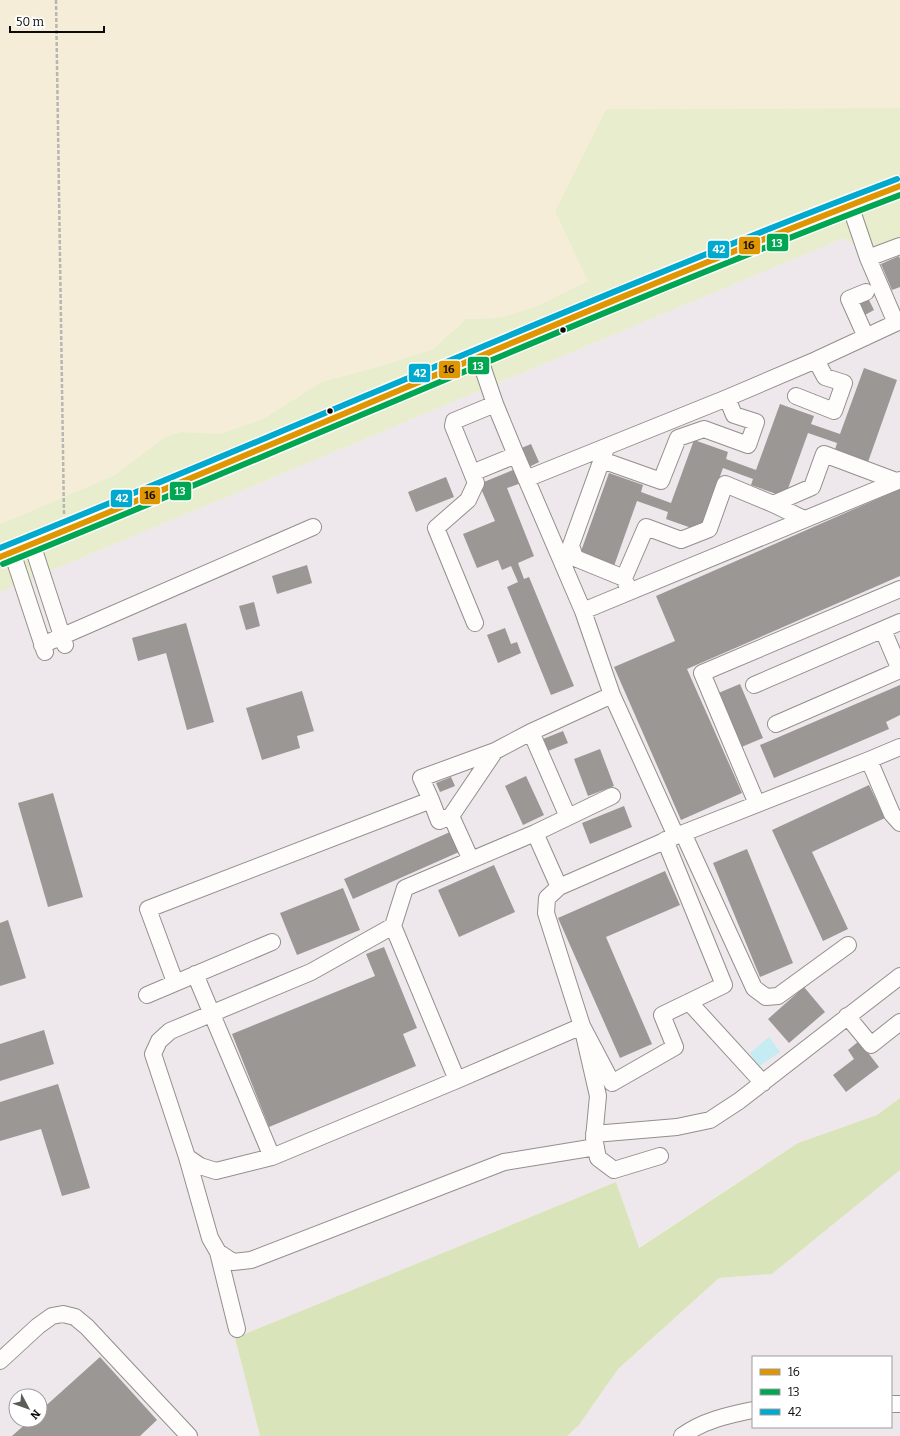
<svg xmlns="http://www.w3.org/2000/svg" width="900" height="1436" viewBox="0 0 900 1436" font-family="Bitter,serif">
	<rect width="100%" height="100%" fill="#f9f4ed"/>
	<path fill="#eee7eb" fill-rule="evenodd" d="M 844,238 L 876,260 L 900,252 L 900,1098 L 877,1115 L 798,1143 L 638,1248 L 616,1182 L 235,1338 L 260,1436 L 0,1436 L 0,592 ZM 16,1396 L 40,1396 L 40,1420 L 16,1420 Z
		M 900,1170 L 900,1436 L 567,1436 L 579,1425 L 618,1369 L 719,1278 L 772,1274 ZM 753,1357 L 891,1357 L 891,1427 L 753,1427 Z"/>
	<path fill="#f6edd9" d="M 0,0 L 900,0 L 900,108 L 606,109 L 555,211 L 589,281 L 535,307 L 499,318 L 466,319 L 433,349 L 384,365 L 321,382 L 265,418 L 220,434 L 181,432 L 165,437 L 115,475 L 0,524 Z"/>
	<path fill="#e7edcd" d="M 900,108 L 900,252 L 876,260 L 844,238 L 0,592 L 0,524 L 115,475 L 165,437 L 181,432 L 220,434 L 265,418 L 321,382 L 384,365 L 433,349 L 466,319 L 499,318 L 535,307 L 588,281 L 555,211 L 606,109 Z"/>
	<path fill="#d9e4bb" d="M 900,1098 L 900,1170 L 772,1274 L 719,1278 L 618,1369 L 579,1425 L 567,1436 L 260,1436 L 235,1338 L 616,1182 L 639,1248 L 798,1143 L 877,1115 Z"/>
	<path fill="#c4ecf2" d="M 769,1037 L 780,1052 L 759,1066 L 750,1053 Z"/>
	<path fill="#9b9794" d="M 899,256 L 900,259 L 900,287 L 892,290 L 881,264 Z
		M 867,296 L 874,310 L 863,316 L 856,301 Z
		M 864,368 L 897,380 L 868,462 L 835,450 L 837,443 L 808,433 L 785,497 L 751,485 L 753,479 L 723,468 L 700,531 L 666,519 L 668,512 L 637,501 L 614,566 L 580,554 L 609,473 L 643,485 L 641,492 L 671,503 L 694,440 L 728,452 L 726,459 L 756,470 L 780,404 L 814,416 L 811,424 L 840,434 Z
		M 531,444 L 539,462 L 527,468 L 519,449 Z
		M 518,468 L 524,482 L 507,488 L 534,556 L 518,563 L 524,579 L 529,577 L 574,686 L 551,695 L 507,587 L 518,582 L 511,566 L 502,570 L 498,560 L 477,568 L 463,534 L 495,521 L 479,484 Z
		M 446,477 L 454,497 L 416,512 L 408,492 Z
		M 900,489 L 900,576 L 687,669 L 742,793 L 681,820 L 614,667 L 675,641 L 656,596 Z
		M 307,565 L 312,583 L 277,594 L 272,576 Z
		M 254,602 L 260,626 L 246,630 L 239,606 Z
		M 186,623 L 214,722 L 187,730 L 166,653 L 138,661 L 132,638 Z
		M 505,628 L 511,644 L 517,642 L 521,653 L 498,663 L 487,635 Z
		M 740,684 L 763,738 L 739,748 L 716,694 Z
		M 900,685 L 900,715 L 886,722 L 889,729 L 774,778 L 760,745 Z
		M 302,691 L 314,731 L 297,736 L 300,748 L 262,760 L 246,708 Z
		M 563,731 L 568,743 L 543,753 L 538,741 Z
		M 600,749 L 614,786 L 588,796 L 574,759 Z
		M 526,776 L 544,815 L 523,825 L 505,786 Z
		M 451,777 L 455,786 L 440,792 L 436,783 Z
		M 869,785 L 885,818 L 812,852 L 848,929 L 823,941 L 772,830 Z
		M 53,793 L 83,897 L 48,907 L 18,803 Z
		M 624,806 L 632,827 L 590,844 L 582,823 Z
		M 450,832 L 459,852 L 353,899 L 344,879 Z
		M 747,849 L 793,963 L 760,977 L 713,863 Z
		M 494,865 L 515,912 L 459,937 L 438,890 Z
		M 665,871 L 680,905 L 606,937 L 652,1044 L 620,1058 L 558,918 Z
		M 343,888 L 360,930 L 297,955 L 280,913 Z
		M 8,920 L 26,978 L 0,986 L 0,923 Z
		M 384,947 L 417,1028 L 403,1034 L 416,1066 L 269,1127 L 232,1034 L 375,976 L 366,954 Z
		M 804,987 L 825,1012 L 789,1043 L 768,1019 Z
		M 44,1030 L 54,1064 L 0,1081 L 0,1044 Z
		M 859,1041 L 879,1067 L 846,1092 L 833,1075 L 854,1059 L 848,1050 Z
		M 58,1084 L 90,1188 L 62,1196 L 41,1129 L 0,1141 L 0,1102 Z
		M 100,1357 L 157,1420 L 140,1436 L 12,1436 L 30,1420 L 40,1420 L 40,1411 Z"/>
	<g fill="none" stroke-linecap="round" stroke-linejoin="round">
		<defs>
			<path id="minor" d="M 850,205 L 868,258 L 896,323
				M 868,258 L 900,246
				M 866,292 L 849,299 L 866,337
				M 479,357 L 495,404 L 516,455 L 472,473 L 453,426 L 454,421 L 495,404
				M 796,396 L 834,411 L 844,383 L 825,377 L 816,360
				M 605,451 L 571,545 L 575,558 L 624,578 L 628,588
				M 516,455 L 583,611 L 612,695 L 676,836
				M 602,460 L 661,481 L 678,438 L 704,429 L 748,445 L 756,422 L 734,415 L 727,398
				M 472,473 L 476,483 L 468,500 L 436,528 L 475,623
				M 526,479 L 727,398 L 816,360 L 900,321
				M 773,504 L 812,487 L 824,454 L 896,481
				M 32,544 L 65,645
				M 12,552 L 45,652
				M 624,578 L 646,527 L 681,540 L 709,529 L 725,484 L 773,504 L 804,519
				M 583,611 L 900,480
				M 42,645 L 313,527
				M 754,685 L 900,622
				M 776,724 L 900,670 L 883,630
				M 531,732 L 568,817
				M 869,760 L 892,814 L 900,823
				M 431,800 L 439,821 L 451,816
				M 757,804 L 702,673 L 900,589
				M 535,833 L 559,887
				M 683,833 L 754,988 L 766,997 L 778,996 L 848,945
				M 471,860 L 451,816 L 495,751
				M 393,926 L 311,972 L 170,1031 L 159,1041 L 153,1054 L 187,1157 L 200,1166 L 216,1171 L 272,1157 L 457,1080 L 582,1026 L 612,1083 L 675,1047 L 662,1015 L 724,985 L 665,840
				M 195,974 L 272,1157
				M 175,982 L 148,909 L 431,800 L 421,778 L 495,751 L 531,732 L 612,695
				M 147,995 L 272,942
				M 689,1002 L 763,1083
				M 847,1016 L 871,1045 L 900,1022
				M 457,1080 L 393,926 L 405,888 L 535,833 L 612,796
				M 594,1134 L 677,1127 L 710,1120 L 739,1101 L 900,976
				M 660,1156 L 614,1170 L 598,1158 L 594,1138 L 598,1096 L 582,1026 L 546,913 L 547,898 L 559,887 L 676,836 L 869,760 L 900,747
				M 187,1157 L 210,1238 L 218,1252 L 233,1262 L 251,1260 L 504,1162 L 596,1147
				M 218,1252 L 237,1329
				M 0,1361 L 38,1326 L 52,1316 L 63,1314 L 75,1317 L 87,1327 L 189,1436
				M 891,1404 L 900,1404
				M 682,1436 C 702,1421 728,1415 753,1410"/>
			<path id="major" d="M 0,557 C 104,515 208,472 312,428 C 507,345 701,261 900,186"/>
		</defs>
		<use href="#minor" stroke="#928f8c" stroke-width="18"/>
		<use href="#major" stroke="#7f7d7a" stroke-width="22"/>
		<path stroke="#b7b6b5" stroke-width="2.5" stroke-dasharray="4 2" stroke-linecap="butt" d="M 56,0 L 64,515"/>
		<use href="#minor" stroke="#fefdfc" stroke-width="16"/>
		<use href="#major" stroke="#ebe1d6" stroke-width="20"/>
		<defs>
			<path id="bus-1" d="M 0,557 C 301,435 597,302 900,186"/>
			<path id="bus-2" d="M 3,564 C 303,443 598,310 900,195"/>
			<path id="bus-3" d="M 0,548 C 300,427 595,294 897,179"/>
		</defs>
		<use href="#bus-1" stroke="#fff" stroke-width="9"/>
		<use href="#bus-2" stroke="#fff" stroke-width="9"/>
		<use href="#bus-3" stroke="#fff" stroke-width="9"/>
		<use href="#bus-1" stroke="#df9601" stroke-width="6"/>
		<use href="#bus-2" stroke="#00a651" stroke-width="6"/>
		<use href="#bus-3" stroke="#00a9ce" stroke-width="6"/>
	</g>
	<g fill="#0a0a0a" stroke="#fff" stroke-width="1.5">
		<circle cx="563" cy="330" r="3.5"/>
		<circle cx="330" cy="411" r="3.5"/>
	</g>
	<g stroke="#fff" stroke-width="1.5">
		<rect x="766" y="233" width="23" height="19" rx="4" fill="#00a651"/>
		<rect x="738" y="236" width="23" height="19" rx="4" fill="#df9601"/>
		<rect x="707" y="240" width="23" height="19" rx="4" fill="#00a9ce"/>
		<rect x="467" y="356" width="23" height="19" rx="4" fill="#00a651"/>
		<rect x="438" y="360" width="23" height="19" rx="4" fill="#df9601"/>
		<rect x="408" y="363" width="23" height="20" rx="4" fill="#00a9ce"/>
		<rect x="169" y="481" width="23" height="20" rx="4" fill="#00a651"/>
		<rect x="139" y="486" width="22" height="19" rx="4" fill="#df9601"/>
		<rect x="110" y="489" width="23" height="19" rx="4" fill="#00a9ce"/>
	</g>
	<g font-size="11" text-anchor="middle" font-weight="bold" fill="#fff">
		<text x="777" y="247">13</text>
		<text x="719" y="253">42</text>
		<text x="478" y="370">13</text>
		<text x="420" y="377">42</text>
		<text x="180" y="495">13</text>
		<text x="122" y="502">42</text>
	</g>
	<g font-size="11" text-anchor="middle" font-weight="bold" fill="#111">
		<text x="749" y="249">16</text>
		<text x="449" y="373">16</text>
		<text x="150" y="499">16</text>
	</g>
	<rect x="752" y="1356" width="140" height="72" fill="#ffffff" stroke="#9d9d9d"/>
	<rect x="760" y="1369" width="20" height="6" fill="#df9601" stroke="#9d9d9d"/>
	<text x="788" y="1376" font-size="12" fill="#0a0a0a">16</text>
	<rect x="760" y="1389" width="20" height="6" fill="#00a651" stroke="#9d9d9d"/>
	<text x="788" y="1396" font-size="12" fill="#0a0a0a">13</text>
	<rect x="760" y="1409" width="20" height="6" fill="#00a9ce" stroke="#9d9d9d"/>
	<text x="788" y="1416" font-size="12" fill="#0a0a0a">42</text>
	<g transform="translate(28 1408) rotate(131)"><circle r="19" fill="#ffffff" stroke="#9d9d9d"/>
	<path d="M0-3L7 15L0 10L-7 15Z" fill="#5e5c59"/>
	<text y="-6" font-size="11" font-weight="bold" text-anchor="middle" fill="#0a0a0a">N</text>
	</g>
	<path d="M10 26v6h94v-6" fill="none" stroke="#0a0a0a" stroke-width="2"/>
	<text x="16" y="26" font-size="12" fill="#0a0a0a" stroke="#ffffff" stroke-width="3" paint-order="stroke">50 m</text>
</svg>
